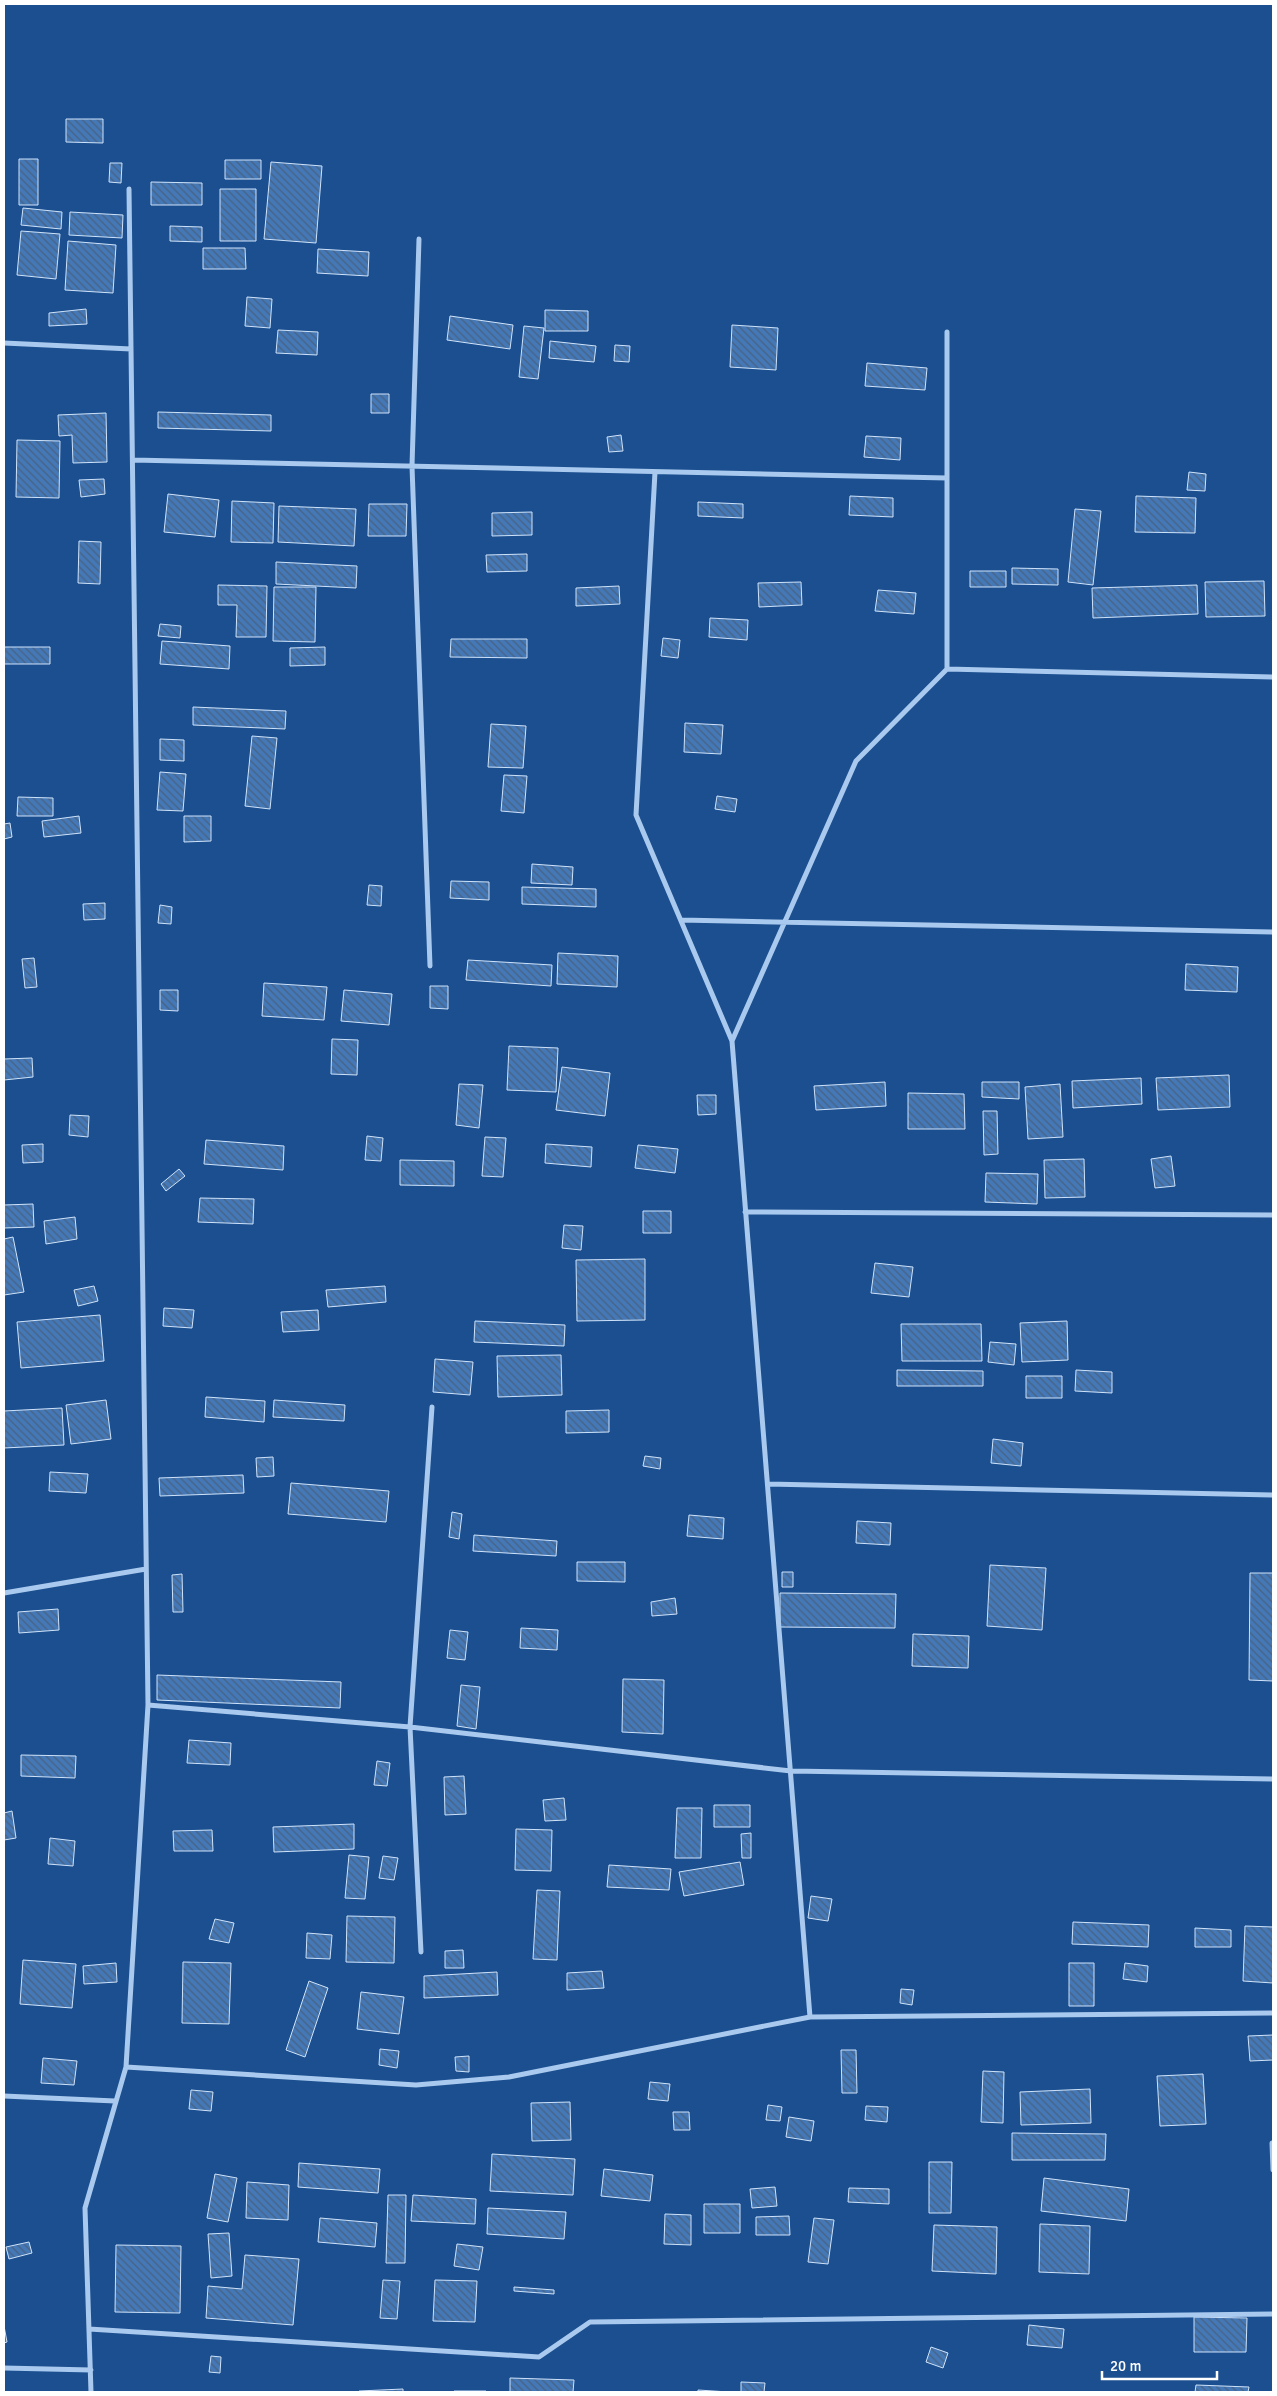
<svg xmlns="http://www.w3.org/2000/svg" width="1277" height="2396" viewBox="0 0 1277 2396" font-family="Signika,sans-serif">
	<defs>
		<pattern id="building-back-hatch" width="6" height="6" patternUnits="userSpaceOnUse" patternTransform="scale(1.25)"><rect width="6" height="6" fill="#4478b7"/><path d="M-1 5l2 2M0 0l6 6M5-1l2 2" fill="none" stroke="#486282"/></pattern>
	</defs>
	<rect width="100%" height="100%" fill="#1b4f8f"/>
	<path fill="url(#building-back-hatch)" stroke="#cfe3fa" d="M 66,119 L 103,119 L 103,143 L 66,142 Z
		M 19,159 L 38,159 L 38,205 L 19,205 Z
		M 225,160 L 261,160 L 261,179 L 225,179 Z
		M 271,162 L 322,166 L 316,243 L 264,239 Z
		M 110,163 L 122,163 L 121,183 L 109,182 Z
		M 151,182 L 202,183 L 202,205 L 151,205 Z
		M 220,189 L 256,189 L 256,241 L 220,241 Z
		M 23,208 L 62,212 L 61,229 L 21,225 Z
		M 70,212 L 123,215 L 122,238 L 69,235 Z
		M 170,226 L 202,227 L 202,242 L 170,241 Z
		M 21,231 L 60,234 L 56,279 L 17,275 Z
		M 68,241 L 116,245 L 113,293 L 65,290 Z
		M 203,248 L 245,248 L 246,269 L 203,269 Z
		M 318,249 L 369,252 L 368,276 L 317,273 Z
		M 247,297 L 272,299 L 270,328 L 245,326 Z
		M 86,309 L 87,324 L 49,326 L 49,313 Z
		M 545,310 L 588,311 L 588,331 L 545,331 Z
		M 450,316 L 513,325 L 510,349 L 447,340 Z
		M 732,325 L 778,328 L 776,370 L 730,367 Z
		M 524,326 L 544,328 L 538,379 L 519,377 Z
		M 278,330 L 318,332 L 317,355 L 276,353 Z
		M 550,341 L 596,346 L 594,362 L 549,358 Z
		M 615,345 L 630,346 L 629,362 L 614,361 Z
		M 867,363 L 927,368 L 925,390 L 865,386 Z
		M 371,394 L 389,394 L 389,413 L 371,413 Z
		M 158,412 L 271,415 L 271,431 L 158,428 Z
		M 106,413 L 107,462 L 73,463 L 72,435 L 59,436 L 58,415 Z
		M 621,435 L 623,451 L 609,452 L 607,437 Z
		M 866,436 L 901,438 L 900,460 L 864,457 Z
		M 17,440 L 60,441 L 59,498 L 16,497 Z
		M 1189,472 L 1206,474 L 1205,491 L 1187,490 Z
		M 104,479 L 105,494 L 81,497 L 79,480 Z
		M 168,494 L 219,500 L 215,537 L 164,532 Z
		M 850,496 L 893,498 L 893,517 L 849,515 Z
		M 1136,496 L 1196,498 L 1195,533 L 1135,532 Z
		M 232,501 L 274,503 L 273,543 L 231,542 Z
		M 698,502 L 743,504 L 743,518 L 698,516 Z
		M 369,504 L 407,504 L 406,536 L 368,536 Z
		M 279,506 L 356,509 L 354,546 L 278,542 Z
		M 1075,509 L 1101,511 L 1093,585 L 1068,582 Z
		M 532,512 L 532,535 L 492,536 L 492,513 Z
		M 79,541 L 101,542 L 100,584 L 78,583 Z
		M 527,554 L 527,571 L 487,572 L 486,555 Z
		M 276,562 L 357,566 L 356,588 L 276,584 Z
		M 1012,568 L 1058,569 L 1058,585 L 1012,584 Z
		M 970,571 L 1006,571 L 1006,587 L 970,587 Z
		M 1264,581 L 1265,616 L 1206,617 L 1205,582 Z
		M 801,582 L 802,605 L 759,607 L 758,583 Z
		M 218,585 L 267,586 L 266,637 L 236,637 L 237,605 L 218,605 Z
		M 1197,585 L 1198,614 L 1093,618 L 1092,588 Z
		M 619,586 L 620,604 L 576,606 L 576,588 Z
		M 274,587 L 316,587 L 315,642 L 273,641 Z
		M 878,590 L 916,593 L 914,614 L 875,611 Z
		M 710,618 L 748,620 L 747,640 L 709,637 Z
		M 160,624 L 181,626 L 180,638 L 158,636 Z
		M 663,638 L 680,640 L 678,658 L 661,656 Z
		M 451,639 L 527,639 L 527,658 L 450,657 Z
		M 162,641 L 230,646 L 229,669 L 160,664 Z
		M 4,647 L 50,647 L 50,664 L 4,664 Z
		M 325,647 L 325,665 L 290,666 L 290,648 Z
		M 193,707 L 286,711 L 285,729 L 193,725 Z
		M 685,723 L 723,725 L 721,754 L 684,752 Z
		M 491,724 L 526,726 L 523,768 L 488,767 Z
		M 252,736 L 277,738 L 270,809 L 245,806 Z
		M 160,739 L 184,740 L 184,761 L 160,760 Z
		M 160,772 L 186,774 L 183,811 L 157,810 Z
		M 504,775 L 527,776 L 524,813 L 501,811 Z
		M 717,796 L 737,799 L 735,812 L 715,809 Z
		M 18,797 L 53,798 L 53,816 L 17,816 Z
		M 79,816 L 81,833 L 44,837 L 42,821 Z
		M 184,816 L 211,816 L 211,841 L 184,842 Z
		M 10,823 L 12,837 L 4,839 L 4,824 Z
		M 532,864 L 573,867 L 572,885 L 531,883 Z
		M 451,881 L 489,882 L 489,900 L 450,898 Z
		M 369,885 L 382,886 L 381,906 L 367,905 Z
		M 522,887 L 596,889 L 596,907 L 522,904 Z
		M 105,903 L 105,919 L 84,920 L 83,904 Z
		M 160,905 L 172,907 L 171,924 L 158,923 Z
		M 558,953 L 618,956 L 617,987 L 557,984 Z
		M 34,958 L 37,987 L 25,988 L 22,959 Z
		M 468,960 L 552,965 L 551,986 L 466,980 Z
		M 1186,964 L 1238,967 L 1237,992 L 1185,990 Z
		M 264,983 L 327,987 L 324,1020 L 262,1016 Z
		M 430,986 L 448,986 L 448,1009 L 430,1008 Z
		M 160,990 L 178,990 L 178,1011 L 160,1010 Z
		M 344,990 L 392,994 L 389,1025 L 341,1021 Z
		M 332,1039 L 358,1040 L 357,1075 L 331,1074 Z
		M 509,1046 L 558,1048 L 556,1092 L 507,1090 Z
		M 32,1058 L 33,1077 L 4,1080 L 4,1059 Z
		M 562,1067 L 610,1073 L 605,1116 L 556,1110 Z
		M 1229,1075 L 1230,1107 L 1158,1110 L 1156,1078 Z
		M 1141,1078 L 1142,1104 L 1073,1108 L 1072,1081 Z
		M 885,1082 L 886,1106 L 816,1110 L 814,1086 Z
		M 982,1082 L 1019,1082 L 1019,1099 L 982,1097 Z
		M 459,1084 L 483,1085 L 479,1128 L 456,1125 Z
		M 1060,1084 L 1063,1137 L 1028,1139 L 1025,1087 Z
		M 908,1093 L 964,1094 L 965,1129 L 908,1129 Z
		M 697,1095 L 716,1095 L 716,1114 L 698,1115 Z
		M 983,1111 L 997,1111 L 998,1154 L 984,1155 Z
		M 70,1115 L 89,1116 L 88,1137 L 69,1135 Z
		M 367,1136 L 383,1138 L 381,1161 L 365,1160 Z
		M 485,1137 L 506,1138 L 503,1177 L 482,1176 Z
		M 206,1140 L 284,1146 L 283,1170 L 204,1164 Z
		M 43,1144 L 43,1162 L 23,1163 L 22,1145 Z
		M 546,1144 L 592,1147 L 591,1167 L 545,1163 Z
		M 638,1145 L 678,1149 L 675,1173 L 635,1168 Z
		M 1171,1156 L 1175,1186 L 1155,1188 L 1151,1159 Z
		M 1084,1159 L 1085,1197 L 1045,1198 L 1044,1160 Z
		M 400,1160 L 454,1161 L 454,1186 L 400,1185 Z
		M 179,1169 L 185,1176 L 166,1191 L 161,1184 Z
		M 986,1173 L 1038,1174 L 1037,1204 L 985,1202 Z
		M 200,1198 L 254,1199 L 253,1224 L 198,1222 Z
		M 33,1204 L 34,1227 L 4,1228 L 4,1205 Z
		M 643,1211 L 671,1211 L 671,1233 L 643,1233 Z
		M 75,1217 L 77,1239 L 46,1244 L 44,1221 Z
		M 564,1225 L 583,1226 L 581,1250 L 562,1248 Z
		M 13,1237 L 24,1292 L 4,1295 L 4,1239 Z
		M 645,1259 L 645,1320 L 577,1321 L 576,1260 Z
		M 875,1263 L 913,1267 L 909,1297 L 871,1293 Z
		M 94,1286 L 98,1301 L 78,1306 L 74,1290 Z
		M 385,1286 L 386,1302 L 328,1307 L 326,1290 Z
		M 164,1308 L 194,1310 L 192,1328 L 163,1326 Z
		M 318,1310 L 319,1330 L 283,1332 L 281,1312 Z
		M 100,1315 L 104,1361 L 21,1368 L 17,1322 Z
		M 475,1321 L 565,1325 L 564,1346 L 474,1342 Z
		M 1067,1321 L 1068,1360 L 1022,1362 L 1020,1323 Z
		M 901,1324 L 981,1324 L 982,1361 L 902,1361 Z
		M 990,1342 L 1016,1344 L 1014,1365 L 988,1362 Z
		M 561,1355 L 562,1395 L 498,1397 L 497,1356 Z
		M 435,1359 L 473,1362 L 470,1395 L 433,1392 Z
		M 897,1370 L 983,1371 L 983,1386 L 897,1386 Z
		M 1076,1370 L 1112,1372 L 1112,1393 L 1075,1391 Z
		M 1026,1376 L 1062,1376 L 1062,1398 L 1026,1398 Z
		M 206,1397 L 265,1401 L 264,1422 L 205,1417 Z
		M 106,1400 L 111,1439 L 71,1444 L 66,1405 Z
		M 274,1400 L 345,1405 L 344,1421 L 273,1417 Z
		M 62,1408 L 64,1445 L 4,1448 L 4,1411 Z
		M 609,1410 L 609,1432 L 566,1433 L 566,1411 Z
		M 993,1439 L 1023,1443 L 1021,1466 L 991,1463 Z
		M 645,1456 L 661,1458 L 660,1469 L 643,1466 Z
		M 273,1457 L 274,1476 L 257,1477 L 256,1458 Z
		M 50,1472 L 88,1474 L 86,1493 L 49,1491 Z
		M 243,1475 L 244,1493 L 160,1496 L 159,1478 Z
		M 291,1483 L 389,1491 L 386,1522 L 288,1514 Z
		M 452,1512 L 462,1514 L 459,1539 L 449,1537 Z
		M 689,1515 L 724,1518 L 723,1539 L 687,1536 Z
		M 857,1521 L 891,1523 L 890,1545 L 856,1543 Z
		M 474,1535 L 557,1541 L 556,1556 L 473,1551 Z
		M 577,1562 L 625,1562 L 625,1582 L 577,1581 Z
		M 990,1565 L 1046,1568 L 1042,1630 L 987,1626 Z
		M 782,1572 L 793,1572 L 793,1587 L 782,1587 Z
		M 1250,1573 L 1273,1573 L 1273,1681 L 1249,1680 Z
		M 182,1574 L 183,1612 L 173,1612 L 172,1575 Z
		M 780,1593 L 896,1594 L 895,1628 L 780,1627 Z
		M 675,1598 L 677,1614 L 652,1616 L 651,1602 Z
		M 58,1609 L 59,1630 L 19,1633 L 18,1612 Z
		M 521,1628 L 558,1630 L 557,1650 L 520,1648 Z
		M 450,1630 L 468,1632 L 465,1660 L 447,1658 Z
		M 913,1634 L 969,1636 L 968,1668 L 912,1666 Z
		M 157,1675 L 341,1682 L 340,1708 L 157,1700 Z
		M 623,1679 L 664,1680 L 663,1734 L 622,1732 Z
		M 461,1685 L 480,1687 L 476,1729 L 457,1726 Z
		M 189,1740 L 231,1743 L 230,1765 L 187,1763 Z
		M 21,1755 L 76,1756 L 75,1778 L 21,1776 Z
		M 377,1761 L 390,1763 L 387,1786 L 374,1785 Z
		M 464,1776 L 466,1814 L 445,1815 L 444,1777 Z
		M 564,1798 L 566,1820 L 545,1821 L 543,1800 Z
		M 714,1805 L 750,1805 L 750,1827 L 714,1827 Z
		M 677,1808 L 702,1808 L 701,1858 L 675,1858 Z
		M 12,1811 L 16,1838 L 4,1840 L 4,1813 Z
		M 354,1824 L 354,1849 L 274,1852 L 273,1827 Z
		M 516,1829 L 552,1830 L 551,1871 L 515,1870 Z
		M 212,1830 L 213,1851 L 174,1851 L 173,1831 Z
		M 751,1833 L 751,1858 L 742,1858 L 741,1834 Z
		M 50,1838 L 75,1841 L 73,1866 L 48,1864 Z
		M 349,1855 L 369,1857 L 365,1899 L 345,1898 Z
		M 383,1856 L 398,1858 L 394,1880 L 379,1878 Z
		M 740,1862 L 744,1885 L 684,1896 L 679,1872 Z
		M 609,1865 L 671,1869 L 669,1890 L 607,1887 Z
		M 537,1890 L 560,1891 L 557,1960 L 533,1959 Z
		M 811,1896 L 832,1899 L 828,1921 L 808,1918 Z
		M 347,1916 L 395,1917 L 394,1963 L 346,1962 Z
		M 215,1919 L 234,1923 L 229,1943 L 209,1939 Z
		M 1073,1922 L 1149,1925 L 1148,1947 L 1072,1944 Z
		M 1245,1926 L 1273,1927 L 1273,1983 L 1243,1981 Z
		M 1195,1928 L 1231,1930 L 1231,1947 L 1195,1947 Z
		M 307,1933 L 332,1935 L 330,1959 L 306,1958 Z
		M 463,1950 L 464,1968 L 445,1968 L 445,1951 Z
		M 23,1960 L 76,1964 L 72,2008 L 20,2004 Z
		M 183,1962 L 231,1963 L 229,2024 L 182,2023 Z
		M 116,1963 L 117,1982 L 84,1984 L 83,1966 Z
		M 1069,1963 L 1094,1963 L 1094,2006 L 1069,2006 Z
		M 1125,1963 L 1148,1966 L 1147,1982 L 1123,1979 Z
		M 602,1971 L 604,1988 L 567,1990 L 567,1973 Z
		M 497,1972 L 498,1995 L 424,1998 L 424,1976 Z
		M 309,1981 L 328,1988 L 305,2057 L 286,2050 Z
		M 901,1989 L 914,1990 L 912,2005 L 900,2003 Z
		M 361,1992 L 404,1997 L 399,2034 L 357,2029 Z
		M 1273,2035 L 1273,2060 L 1250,2061 L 1248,2036 Z
		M 380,2049 L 399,2051 L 397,2068 L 379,2065 Z
		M 841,2050 L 856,2050 L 857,2093 L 842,2093 Z
		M 469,2056 L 469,2072 L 456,2071 L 455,2057 Z
		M 43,2058 L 77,2061 L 74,2085 L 41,2083 Z
		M 983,2071 L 1004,2072 L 1003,2123 L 981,2122 Z
		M 1203,2074 L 1206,2124 L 1160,2126 L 1157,2076 Z
		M 650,2082 L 670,2084 L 668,2101 L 648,2099 Z
		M 1090,2089 L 1091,2123 L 1021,2125 L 1020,2092 Z
		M 191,2090 L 213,2092 L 211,2111 L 189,2109 Z
		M 570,2102 L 571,2140 L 532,2141 L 531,2103 Z
		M 768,2105 L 782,2107 L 780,2121 L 766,2120 Z
		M 866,2106 L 888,2107 L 887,2122 L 865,2120 Z
		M 673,2112 L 689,2112 L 690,2130 L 674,2130 Z
		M 789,2117 L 814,2121 L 811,2141 L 786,2137 Z
		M 1012,2133 L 1106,2134 L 1105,2160 L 1012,2160 Z
		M 492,2154 L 575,2159 L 573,2195 L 490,2191 Z
		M 929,2162 L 952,2162 L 951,2213 L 929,2213 Z
		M 299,2163 L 380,2169 L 378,2193 L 298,2187 Z
		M 604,2169 L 653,2175 L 650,2201 L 601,2196 Z
		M 215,2174 L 237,2178 L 228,2222 L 207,2218 Z
		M 1044,2178 L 1129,2189 L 1126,2221 L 1041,2211 Z
		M 247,2182 L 289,2185 L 288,2220 L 246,2218 Z
		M 775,2187 L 777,2206 L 752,2208 L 750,2189 Z
		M 849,2188 L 889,2189 L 889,2204 L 848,2202 Z
		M 388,2195 L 406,2195 L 405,2263 L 386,2263 Z
		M 413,2195 L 476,2199 L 475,2224 L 411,2221 Z
		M 704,2204 L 740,2204 L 740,2233 L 704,2233 Z
		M 488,2208 L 566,2212 L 564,2239 L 487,2234 Z
		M 665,2214 L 691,2215 L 691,2245 L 664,2244 Z
		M 789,2216 L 790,2235 L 756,2235 L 756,2217 Z
		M 320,2218 L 377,2223 L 375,2247 L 318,2242 Z
		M 814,2218 L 834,2220 L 828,2264 L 808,2262 Z
		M 1040,2224 L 1090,2226 L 1089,2274 L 1039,2272 Z
		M 934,2225 L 997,2227 L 996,2274 L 932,2271 Z
		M 229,2233 L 232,2276 L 211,2278 L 208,2234 Z
		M 29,2242 L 32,2253 L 9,2259 L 6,2247 Z
		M 457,2244 L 483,2247 L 479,2270 L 454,2266 Z
		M 116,2245 L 181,2246 L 180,2313 L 115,2312 Z
		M 245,2255 L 299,2259 L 293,2325 L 206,2318 L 208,2286 L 242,2289 Z
		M 383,2280 L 400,2281 L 397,2319 L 380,2318 Z
		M 435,2280 L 477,2281 L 475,2322 L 433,2321 Z
		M 514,2287 L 554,2290 L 554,2294 L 514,2291 Z
		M 1194,2317 L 1247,2318 L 1246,2352 L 1194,2352 Z
		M 1029,2325 L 1064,2329 L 1062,2348 L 1027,2345 Z
		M 4,2326 L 7,2342 L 4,2343 Z
		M 931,2347 L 948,2353 L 943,2368 L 926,2362 Z
		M 211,2356 L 221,2357 L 220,2373 L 209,2372 Z
		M 510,2378 L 574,2380 L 573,2392 L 510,2392 Z
		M 741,2382 L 765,2383 L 764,2392 L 741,2392 Z
		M 1196,2385 L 1249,2387 L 1248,2392 L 1195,2392 Z
		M 403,2389 L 403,2392 L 359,2392 L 359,2391 Z
		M 698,2390 L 729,2392 L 698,2392 Z
		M 454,2391 L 486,2391 L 486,2392 L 454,2392 Z"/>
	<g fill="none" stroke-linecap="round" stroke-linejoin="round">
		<path stroke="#a9c9ee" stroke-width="5" d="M 419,239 L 412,466 L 430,966
			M 4,343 L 131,349
			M 133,460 L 947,478
			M 655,472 L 636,815 L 732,1041 L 810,2017
			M 947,669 L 1273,677
			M 681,920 L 1273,932
			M 732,1041 L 856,761 L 947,669 L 947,332
			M 745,1212 L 1273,1215
			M 768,1484 L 1273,1495
			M 4,1593 L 146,1569
			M 148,1705 L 410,1727 L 791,1771 L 1273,1779
			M 421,1952 L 410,1727 L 432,1407
			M 126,2067 L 416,2085 L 509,2077 L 810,2017 L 1273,2013
			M 4,2096 L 115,2101
			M 1272,2143 L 1273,2170
			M 89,2329 L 539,2357 L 590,2322 L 1273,2314
			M 4,2368 L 91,2370
			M 91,2392 L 85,2208 L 126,2067 L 148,1705 L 129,189"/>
	</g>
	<rect width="1277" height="2396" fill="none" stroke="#ffffff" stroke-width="10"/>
	<path d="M1102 2371v8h115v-8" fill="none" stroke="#ffffff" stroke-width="2.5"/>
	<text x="1110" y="2371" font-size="15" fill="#ffffff" stroke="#1b4f8f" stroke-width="4" paint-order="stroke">20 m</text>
</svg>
